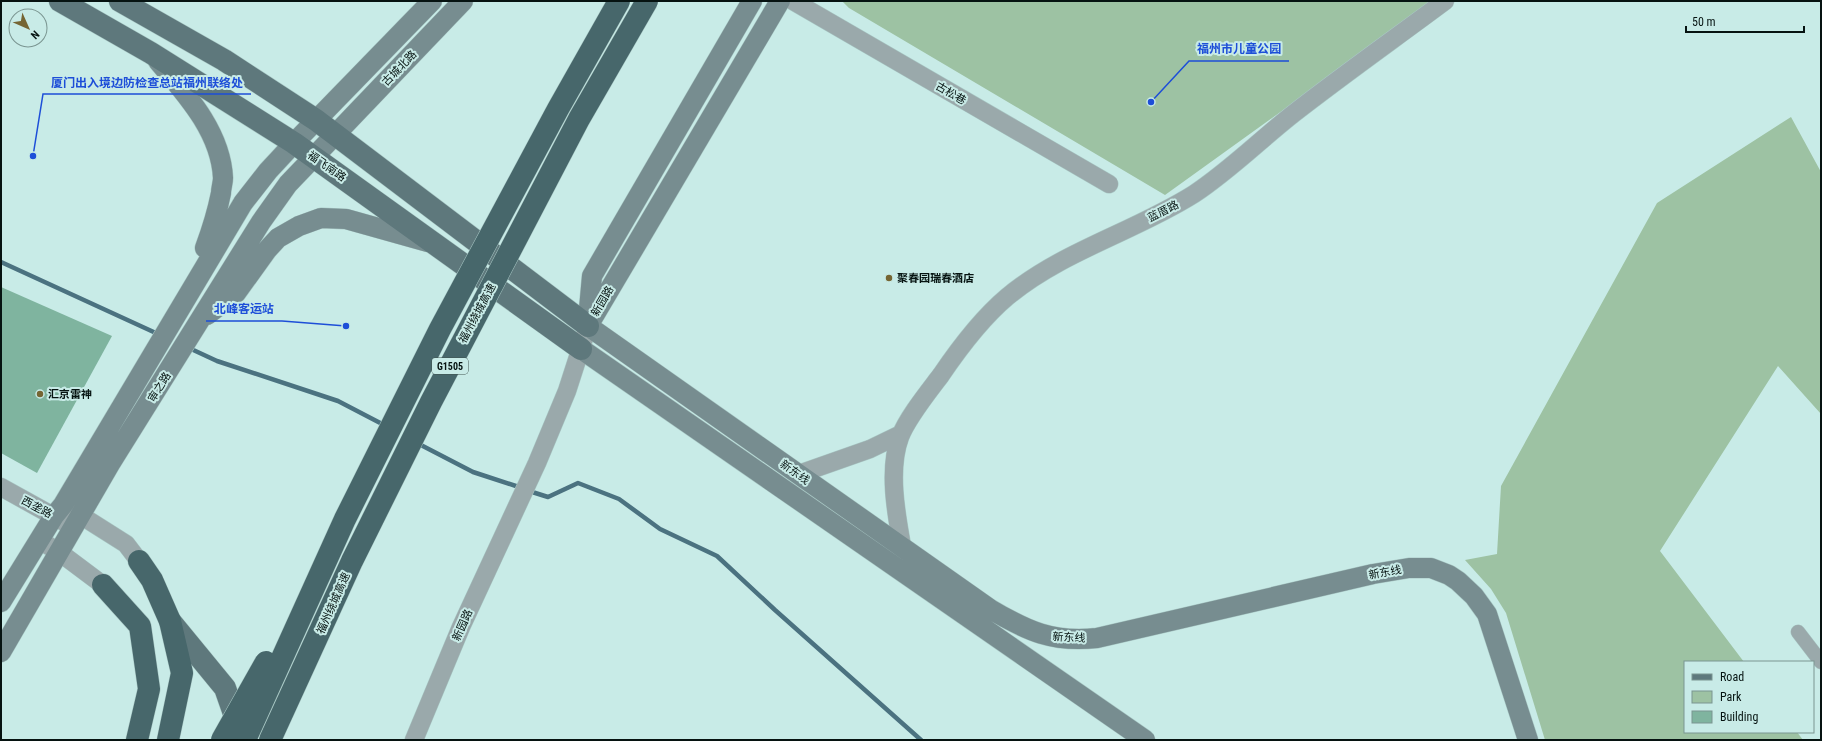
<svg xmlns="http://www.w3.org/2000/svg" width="1822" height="741" viewBox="0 0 1822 741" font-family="'Roboto Condensed','Noto Sans SC',sans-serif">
	<rect width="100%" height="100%" fill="#c8ebe7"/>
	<path fill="#9dc2a3" d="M 842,1 L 1435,1 L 1165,195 L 849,8 Z
		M 1791,117 L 1821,172 L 1821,414 L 1778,366 L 1660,551 L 1744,662 L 1685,662 L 1685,732 L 1797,732 L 1803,740 L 1545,740 L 1506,613 L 1491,589 L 1465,560 L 1497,554 L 1501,486 L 1657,203 Z"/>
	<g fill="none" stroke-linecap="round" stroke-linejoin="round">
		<path stroke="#4b7280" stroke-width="4.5" d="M 1,262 L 158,334
			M 189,348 L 217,361 L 338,401 L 386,426
			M 417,443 L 473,472 L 522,488
			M 529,491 L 548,497 L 578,483 L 619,499 L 660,529 L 717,556 L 775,610 L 921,740"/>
	</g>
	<path fill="#7fb49f" d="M 1,287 L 112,336 L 37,473 L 1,453 Z"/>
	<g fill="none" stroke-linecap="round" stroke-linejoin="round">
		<defs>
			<path id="minor" d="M 1798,632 L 1821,662"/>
			<path id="tertiary" d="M 793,1 L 1109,184
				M 799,474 L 870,449 L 901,434
				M 1,487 L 73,527
				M 69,508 L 126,544 L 139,561
				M 39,540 L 59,552 L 103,585
				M 902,546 C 896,513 888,469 900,437 C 907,418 929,391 941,375 C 960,347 981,319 1007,297 C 1062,251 1134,232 1194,194 C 1229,171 1260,140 1293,114 C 1343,75 1394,39 1445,1
				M 414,740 L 461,627 L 537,463 L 567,391 L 588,326"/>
			<path id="secondary" d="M 158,61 C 186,94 221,132 223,178 C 223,183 221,188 221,193 C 217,213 212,229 205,248
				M 207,315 L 236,293 L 267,250 L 278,238 L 299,226 L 321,218 L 346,219 L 428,242
				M 588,320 L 592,276 L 752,1
				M 588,326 L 990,609 C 1027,631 1053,643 1097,638 L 1373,574 L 1409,568 L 1431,568 L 1449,575 L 1458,581 L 1474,596 L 1487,614 L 1528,740
				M 588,326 L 780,1
				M 581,349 L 1145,740
				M 1,602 L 54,516 L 63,505 L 243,203 L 268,171 L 294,143 L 432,1
				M 1,652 L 110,464 L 261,222 L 288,184 L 463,1"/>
			<path id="primary" d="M 60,1 L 151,53 L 294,143 L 581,349
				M 120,1 L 224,60 L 316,120 L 588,326
				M 170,621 L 225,688 L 240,731"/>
			<path id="motorway" d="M 139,561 L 152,580 L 170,621 L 182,673 L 168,740
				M 103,585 L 140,626 L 149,689 L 137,740"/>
		</defs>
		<use href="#minor" stroke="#a9c8c5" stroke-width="15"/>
		<use href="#tertiary" stroke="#a9c8c5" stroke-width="19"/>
		<use href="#secondary" stroke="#a9c8c5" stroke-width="21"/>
		<use href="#primary" stroke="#a9c8c5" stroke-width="23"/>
		<use href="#motorway" stroke="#a9c8c5" stroke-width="23"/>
		<use href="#minor" stroke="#9aa9ab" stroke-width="14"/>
		<use href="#tertiary" stroke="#9aa9ab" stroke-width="18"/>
		<use href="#secondary" stroke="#778d90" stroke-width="20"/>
		<use href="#primary" stroke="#5e787c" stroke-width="22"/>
		<use href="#motorway" stroke="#47676b" stroke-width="22"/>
		<defs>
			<path id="motorway-bridge" d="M 222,740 L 266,662
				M 245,740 L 345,519 L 440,329 L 558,109 L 619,1
				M 270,740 L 352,561 L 431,402 L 579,119 L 647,1"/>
		</defs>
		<use href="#motorway-bridge" stroke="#a9c8c5" stroke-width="23" stroke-linecap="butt"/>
		<use href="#motorway-bridge" stroke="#47676b" stroke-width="22"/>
	</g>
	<g fill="#756533" stroke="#c8ebe7" stroke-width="1.5">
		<circle cx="889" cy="278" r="4"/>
		<circle cx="40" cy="394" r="4"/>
	</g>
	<g text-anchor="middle" stroke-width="4" stroke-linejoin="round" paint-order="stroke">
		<rect fill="#c8ebe7" stroke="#405451" stroke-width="1" x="432" y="358" width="36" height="16" rx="3"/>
		<g font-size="10" font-weight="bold" fill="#061311">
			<text x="450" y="370">G1505</text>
		</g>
		<g font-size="11" fill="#061311" stroke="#c8ebe7">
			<text transform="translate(399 68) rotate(-46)" y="4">古城北路</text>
			<text transform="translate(951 93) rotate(30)" y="4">古松巷</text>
			<text transform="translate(327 166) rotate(35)" y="4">福飞南路</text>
			<text transform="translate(1163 211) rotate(-27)" y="4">蓝厝路</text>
			<text transform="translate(602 301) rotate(-60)" y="4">新园路</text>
			<text transform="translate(477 313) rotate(-62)" y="4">福州绕城高速</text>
			<text transform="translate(159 387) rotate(-58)" y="4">审之路</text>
			<text transform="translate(795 472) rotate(35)" y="4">新东线</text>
			<text transform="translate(37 507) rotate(28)" y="4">西垄路</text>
			<text transform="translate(1385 572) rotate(-11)" y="4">新东线</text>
			<text transform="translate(333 603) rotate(-66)" y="4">福州绕城高速</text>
			<text transform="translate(462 625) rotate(-66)" y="4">新园路</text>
			<text transform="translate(1069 637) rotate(3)" y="4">新东线</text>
		</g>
		<g font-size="11" font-weight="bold" fill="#061311" stroke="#c8ebe7" text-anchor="start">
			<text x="897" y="282">聚春园瑞春酒店</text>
			<text x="48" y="398">汇京雷神</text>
		</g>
	</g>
	<path fill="none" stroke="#1d4ed8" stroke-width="1.5" d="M1151 102L1189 61H1289M33 156L43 94H251M346 326L282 321H206"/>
	<g fill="#1d4ed8" stroke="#c8ebe7" stroke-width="1.5">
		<circle cx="1151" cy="102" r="4"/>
		<circle cx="33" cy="156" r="4"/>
		<circle cx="346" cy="326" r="4"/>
	</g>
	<g font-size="12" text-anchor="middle" font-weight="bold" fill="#1d4ed8" stroke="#c8ebe7" stroke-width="4" stroke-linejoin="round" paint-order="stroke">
		<text x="1239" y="53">福州市儿童公园</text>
		<text x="147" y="87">厦门出入境边防检查总站福州联络处</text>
		<text x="244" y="313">北峰客运站</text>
	</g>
	<rect width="1822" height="741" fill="none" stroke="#061311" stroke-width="4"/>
	<rect x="1684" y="661" width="130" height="72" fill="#c8ebe7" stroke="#7a9591"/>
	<rect x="1692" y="674" width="20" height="6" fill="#5e787c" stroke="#7a9591"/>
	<text x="1720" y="681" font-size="12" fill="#061311">Road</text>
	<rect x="1692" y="691" width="20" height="12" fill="#9dc2a3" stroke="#7a9591"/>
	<text x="1720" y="701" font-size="12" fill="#061311">Park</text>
	<rect x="1692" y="711" width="20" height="12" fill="#7fb49f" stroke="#7a9591"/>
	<text x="1720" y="721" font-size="12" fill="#061311">Building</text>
	<g transform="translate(28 28) rotate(135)"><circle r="19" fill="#c8ebe7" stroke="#7a9591"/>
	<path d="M0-3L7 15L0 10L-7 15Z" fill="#756533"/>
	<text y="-6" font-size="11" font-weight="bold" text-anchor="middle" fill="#061311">N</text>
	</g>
	<path d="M1686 26v6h118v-6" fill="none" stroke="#061311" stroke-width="2"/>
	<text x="1692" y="26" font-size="12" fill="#061311" stroke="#c8ebe7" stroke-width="3" paint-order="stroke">50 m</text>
</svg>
